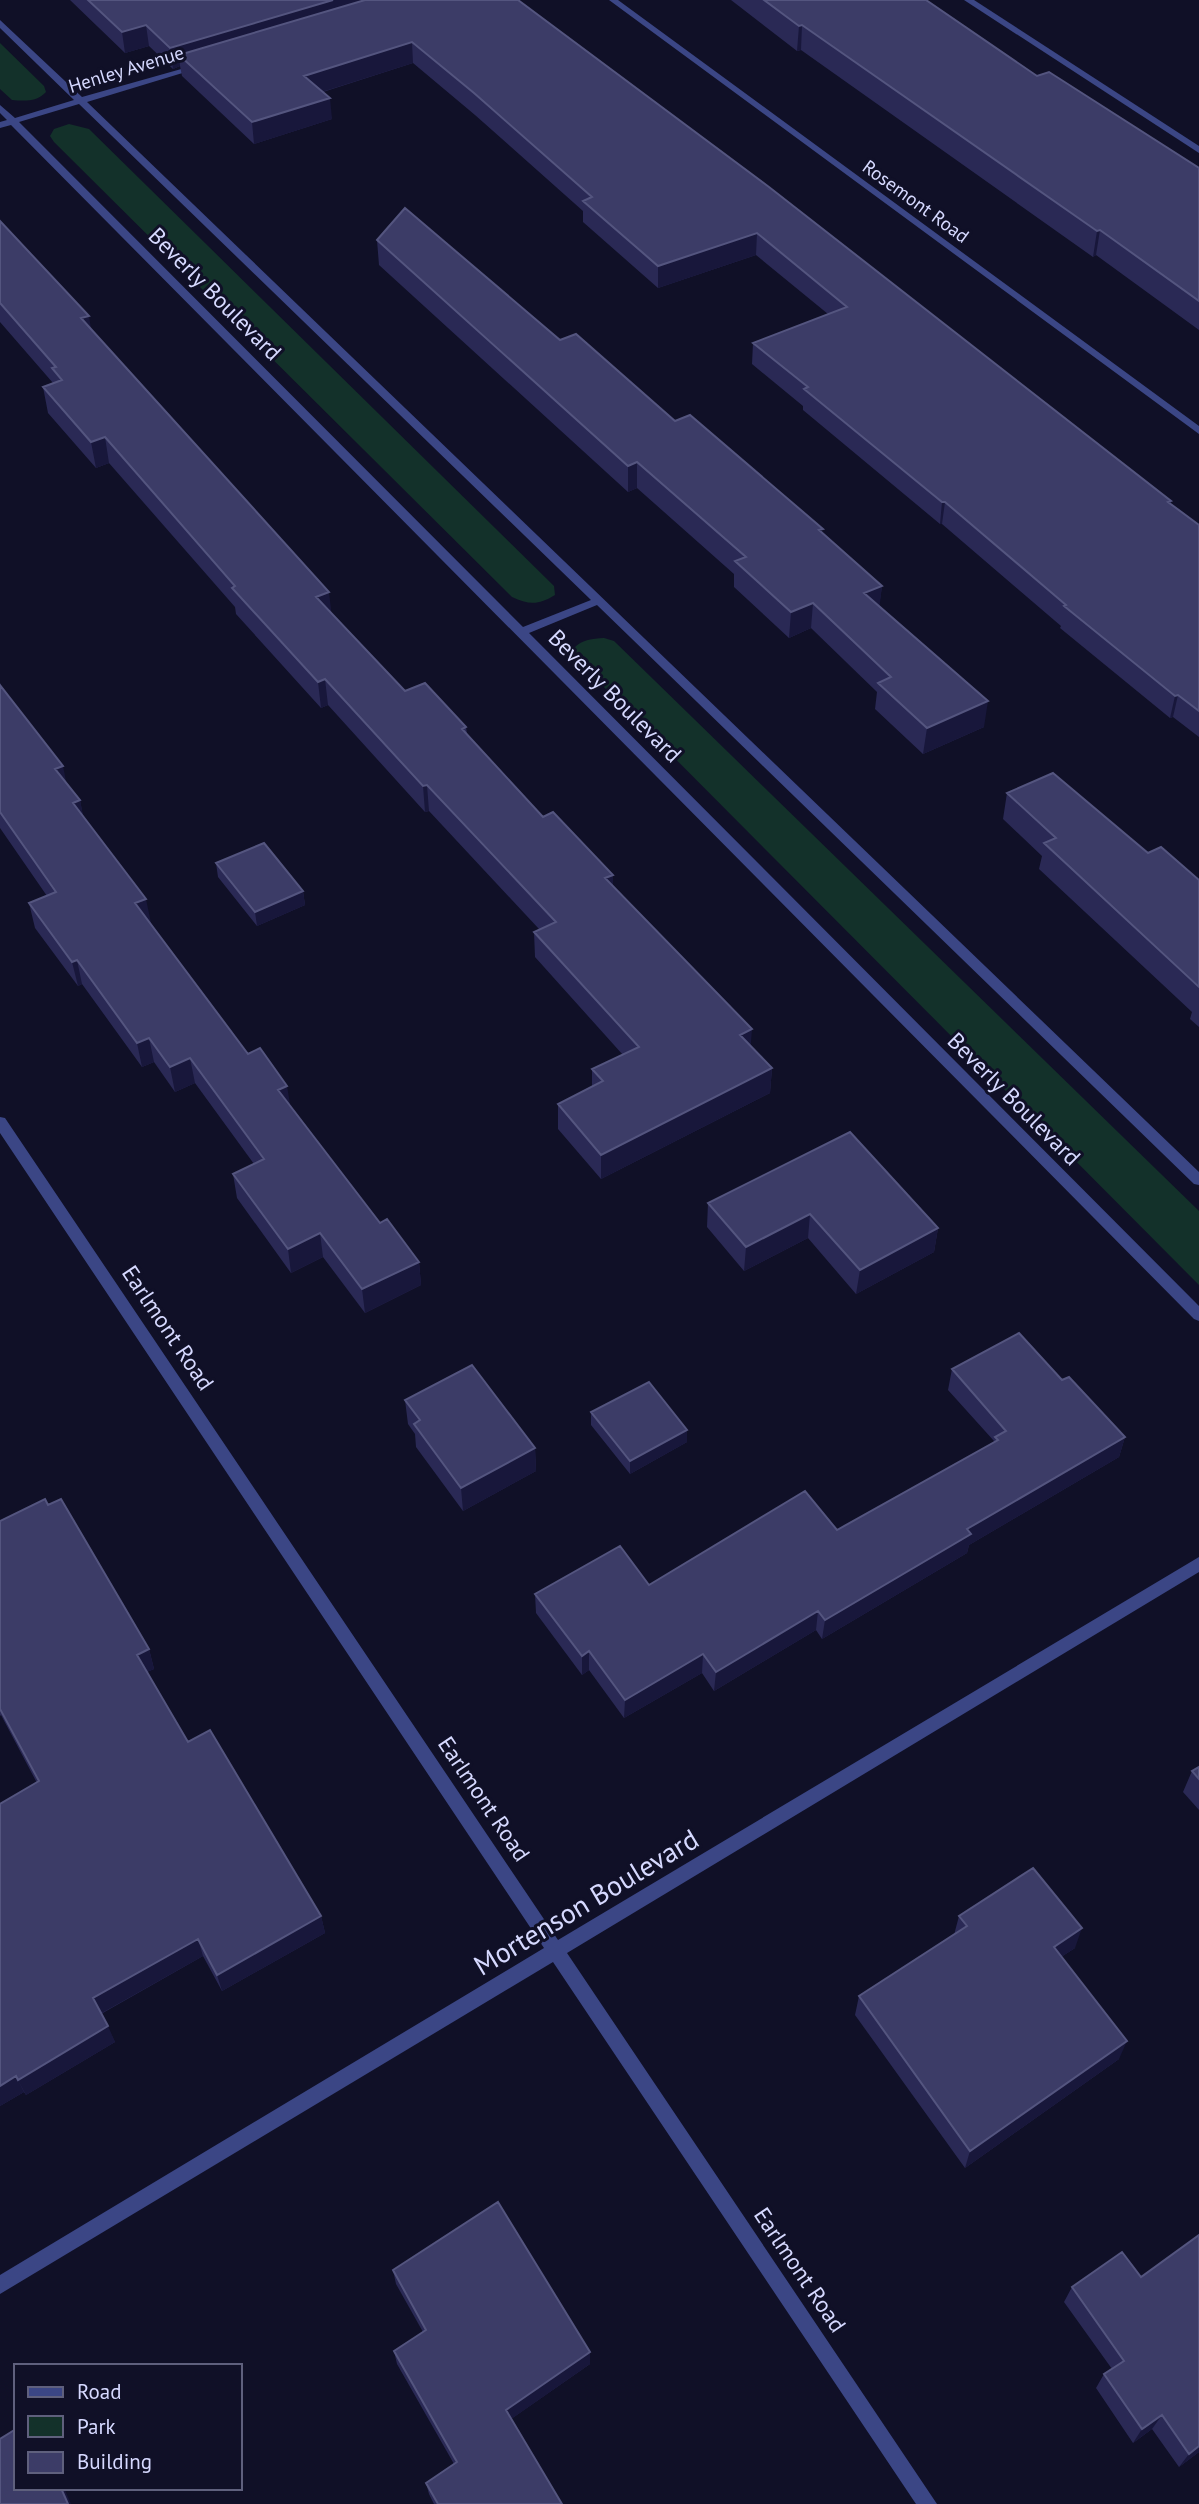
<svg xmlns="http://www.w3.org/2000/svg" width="1199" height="2504" viewBox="0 0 1199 2504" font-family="'PT Sans',sans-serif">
	<rect width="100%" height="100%" fill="#101027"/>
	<path fill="#13312a" d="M 0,43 L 44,86 L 46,92 C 37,102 25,101 12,100 L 0,89 Z
		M 69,124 L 89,129 L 554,586 L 555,595 C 539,605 529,605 512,597 L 54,142 L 50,136 L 54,129 Z
		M 604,638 L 614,641 L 1199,1211 L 1199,1285 L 575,658 L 574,648 C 583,639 592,639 604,638 Z"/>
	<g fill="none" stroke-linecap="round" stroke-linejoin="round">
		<path fill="#3b4685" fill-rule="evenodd" d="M 964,0 L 974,0 L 1199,146 L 1199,153 Z"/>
		<path fill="#3b4685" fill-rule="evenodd" d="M 609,0 L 618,0 L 1199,426 L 1199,434 Z
			M 0,20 L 82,97 L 199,64 L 199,68 L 87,102 L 1199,1172 L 1199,1185 L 1194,1184 L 597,605 L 529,633 L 1199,1306 L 1199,1321 L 1194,1319 L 11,125 L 0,128 L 0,122 L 7,120 L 0,113 L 0,105 L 15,118 L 74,100 L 0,28 ZM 79,104 L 591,600 L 523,627 L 19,122 Z
			M 0,1117 L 5,1118 L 558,1940 L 1199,1557 L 1199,1572 L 567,1953 L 937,2504 L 916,2504 L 553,1962 L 0,2294 L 0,2275 L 544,1948 L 0,1133 Z"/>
	</g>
	<path fill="#2a2955" d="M 70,0 L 518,0 L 1171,501 L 1171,504 L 1199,525 L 1199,737 L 1173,717 L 1170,718 L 1060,628 L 1061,626 L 942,524 L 940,524 L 803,410 L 803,406 L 752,364 L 753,343 L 828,314 L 756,255 L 658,288 L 583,222 L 583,211 L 475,115 L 413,63 L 323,92 L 332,119 L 254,144 L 182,76 L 180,66 L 173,69 L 149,46 L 125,53 Z
		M 731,0 L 926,0 L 1037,76 L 1199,168 L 1199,330 L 1096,255 L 1093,257 L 801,50 L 797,51 Z
		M 0,221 L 331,613 L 405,691 L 466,727 L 467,734 L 543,817 L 613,875 L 613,887 L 751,1046 L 772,1068 L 770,1093 L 601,1179 L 558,1129 L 558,1104 L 592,1087 L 592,1069 L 623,1055 L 535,957 L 534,932 L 539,929 L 429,811 L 425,812 L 328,705 L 321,708 L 236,614 L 235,607 L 109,463 L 96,468 L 48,413 L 43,387 L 53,383 L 0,322 Z
		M 377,240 L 560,340 L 675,421 L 823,534 L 882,586 L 879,606 L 984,727 L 923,754 L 875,709 L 877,692 L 811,628 L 789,638 L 734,587 L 734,574 L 637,488 L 628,492 L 379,265 Z
		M 0,685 L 67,783 L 80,800 L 83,817 L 150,924 L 248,1054 L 290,1106 L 380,1223 L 419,1262 L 421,1285 L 365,1313 L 323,1257 L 291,1273 L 237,1198 L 233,1174 L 254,1164 L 195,1083 L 175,1092 L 154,1062 L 142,1067 L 82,984 L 78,986 L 35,928 L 29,903 L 47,896 L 0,828 Z
		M 1007,793 L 1148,853 L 1199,880 L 1199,1027 L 1190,1019 L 1192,1012 L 1039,869 L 1042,856 L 1003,819 Z
		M 216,863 L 303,891 L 305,905 L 257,926 L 218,877 Z
		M 708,1203 L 938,1228 L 934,1252 L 856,1294 L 808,1238 L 744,1271 L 707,1227 Z
		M 952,1369 L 1062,1380 L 1125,1437 L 1119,1457 L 969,1545 L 967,1553 L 822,1639 L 816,1630 L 714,1691 L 702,1673 L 624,1718 L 589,1670 L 582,1675 L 536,1613 L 535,1594 L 649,1585 L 837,1530 L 993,1443 L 994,1441 L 948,1390 Z
		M 405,1400 L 535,1448 L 536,1471 L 463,1511 L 416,1447 L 415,1434 L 408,1424 Z
		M 591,1412 L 687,1430 L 687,1442 L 630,1474 L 591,1425 Z
		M 48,1505 L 149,1649 L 154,1669 L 147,1672 L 188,1742 L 321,1916 L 325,1933 L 222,1991 L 203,1956 L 101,2014 L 115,2042 L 26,2095 L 24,2092 L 0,2106 L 37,1783 L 1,1715 L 0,1716 L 0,1521 Z
		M 1199,1767 L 1199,1810 L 1183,1792 L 1192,1771 Z
		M 959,1916 L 1075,1948 L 1061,1957 L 1119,2059 L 965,2168 L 855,2015 L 859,1996 L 954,1935 Z
		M 393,2270 L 590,2352 L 590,2364 L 511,2419 L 562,2504 L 434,2504 L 429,2494 L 426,2483 L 454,2464 L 397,2364 L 394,2351 L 423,2332 L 396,2284 Z
		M 1072,2287 L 1199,2452 L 1179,2467 L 1152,2429 L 1133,2443 L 1096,2388 L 1104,2374 L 1112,2369 L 1064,2302 Z"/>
	<path fill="#18173b" d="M 333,0 L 405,0 L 179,55 L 180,66 L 173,69 L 170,48 Z
		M 146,25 L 149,46 L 125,53 L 122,32 Z
		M 802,25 L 801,50 L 797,51 L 799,26 Z
		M 412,42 L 413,63 L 306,97 L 304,76 Z
		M 330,98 L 332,119 L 254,144 L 252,122 Z
		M 1100,230 L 1096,255 L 1093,257 L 1097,231 Z
		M 757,233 L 756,255 L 658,288 L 658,266 Z
		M 89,316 L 93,341 L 81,318 Z
		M 105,437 L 109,463 L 96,468 L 91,442 Z
		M 637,462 L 637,488 L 628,492 L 628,466 Z
		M 942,502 L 945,502 L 942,524 L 940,524 Z
		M 882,586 L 879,611 L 864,593 Z
		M 329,592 L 332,618 L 316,597 Z
		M 813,603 L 811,628 L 789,638 L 791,612 Z
		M 325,679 L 328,705 L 321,708 L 318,682 Z
		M 1178,695 L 1173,717 L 1170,718 L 1175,696 Z
		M 988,701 L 984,727 L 923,754 L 927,728 Z
		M 63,766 L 68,791 L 55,769 Z
		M 427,785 L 429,811 L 425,812 L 423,786 Z
		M 80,800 L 85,825 L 73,803 Z
		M 613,875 L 613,900 L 605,878 Z
		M 303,891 L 305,905 L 257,926 L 255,912 Z
		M 146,899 L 151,923 L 140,928 L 135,903 Z
		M 77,960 L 82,984 L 78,986 L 72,962 Z
		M 752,1029 L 750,1055 L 740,1035 Z
		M 149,1038 L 154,1062 L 142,1067 L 137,1043 Z
		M 190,1058 L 195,1083 L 175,1092 L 170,1067 Z
		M 772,1068 L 770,1093 L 601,1179 L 601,1155 Z
		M 287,1086 L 291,1110 L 278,1090 Z
		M 810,1214 L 808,1238 L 744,1271 L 746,1247 Z
		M 938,1228 L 934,1252 L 856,1294 L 860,1270 Z
		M 320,1233 L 323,1257 L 291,1273 L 288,1249 Z
		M 419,1262 L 421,1285 L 365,1313 L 362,1289 Z
		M 687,1430 L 687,1442 L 630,1474 L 630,1461 Z
		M 1125,1437 L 1119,1457 L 969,1545 L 967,1553 L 822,1639 L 825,1620 L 967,1529 Z
		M 535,1448 L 536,1471 L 463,1511 L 461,1488 Z
		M 818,1611 L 816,1630 L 714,1691 L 716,1672 Z
		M 149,1649 L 154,1669 L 143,1674 L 137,1655 Z
		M 589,1651 L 589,1670 L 582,1675 L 582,1656 Z
		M 703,1654 L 702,1673 L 624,1718 L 625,1700 Z
		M 321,1916 L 325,1933 L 222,1991 L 217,1975 Z
		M 1082,1928 L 1075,1948 L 1047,1966 L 1054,1947 Z
		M 198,1939 L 203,1956 L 100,2014 L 93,1998 Z
		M 108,2026 L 115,2042 L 26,2095 L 18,2080 Z
		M 1127,2041 L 1119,2059 L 965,2168 L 970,2151 Z
		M 16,2076 L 24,2092 L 0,2106 L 0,2086 Z
		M 590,2352 L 590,2364 L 507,2422 L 506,2410 Z
		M 1162,2415 L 1152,2429 L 1133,2443 L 1142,2429 Z
		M 1199,2446 L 1199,2452 L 1179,2467 L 1189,2454 Z
		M 61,2488 L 64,2488 L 71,2504 L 68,2504 Z"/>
	<path fill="#3c3c67" stroke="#54557f" stroke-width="2" d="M 88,0 L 333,0 L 170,48 L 146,25 L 122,32 Z
		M 365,0 L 518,0 L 769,187 L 1171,501 L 1168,502 L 1199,525 L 1199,711 L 1178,695 L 1175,696 L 1064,606 L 1066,605 L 945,502 L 942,502 L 804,389 L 808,387 L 753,343 L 847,307 L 757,233 L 658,266 L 583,201 L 592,197 L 474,93 L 412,42 L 304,76 L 330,98 L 252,122 L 179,55 Z
		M 764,0 L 926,0 L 1037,76 L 1049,72 L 1199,168 L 1199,301 L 1100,230 L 1097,231 L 802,25 L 799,26 Z
		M 405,208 L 560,340 L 576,334 L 675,421 L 690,415 L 823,529 L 819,530 L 882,586 L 864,593 L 988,701 L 927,728 L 878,683 L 891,677 L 813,603 L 791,612 L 735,561 L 746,557 L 637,462 L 628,466 L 377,240 Z
		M 0,221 L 89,316 L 81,318 L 329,592 L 316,597 L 405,691 L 425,683 L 466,727 L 462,729 L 543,817 L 553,812 L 613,875 L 605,878 L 752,1029 L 740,1035 L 772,1068 L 601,1155 L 558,1104 L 603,1081 L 592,1069 L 639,1047 L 534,932 L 556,922 L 427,785 L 423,786 L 325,679 L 318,682 L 232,588 L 235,586 L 105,437 L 91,442 L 43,387 L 62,380 L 52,368 L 56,367 L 0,303 Z
		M 0,685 L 63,766 L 55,769 L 80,800 L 73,803 L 146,899 L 135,903 L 248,1054 L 260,1048 L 287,1086 L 278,1090 L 380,1223 L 387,1219 L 419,1262 L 362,1289 L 320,1233 L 288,1249 L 233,1174 L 264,1159 L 190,1058 L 170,1067 L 149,1038 L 137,1043 L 77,960 L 72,962 L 29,903 L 56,892 L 0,812 Z
		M 1053,773 L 1148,853 L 1161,847 L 1199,880 L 1199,987 L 1044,843 L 1056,838 L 1007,793 Z
		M 264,843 L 303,891 L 255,912 L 216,863 Z
		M 850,1132 L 938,1228 L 860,1270 L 810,1214 L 746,1247 L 708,1203 Z
		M 1019,1333 L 1062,1380 L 1069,1377 L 1125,1437 L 967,1529 L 971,1534 L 825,1620 L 818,1611 L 716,1672 L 703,1654 L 625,1700 L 589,1651 L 582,1656 L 535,1594 L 620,1546 L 649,1585 L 805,1491 L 837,1530 L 998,1440 L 995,1437 L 1006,1431 L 952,1369 Z
		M 472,1365 L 535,1448 L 461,1488 L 414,1424 L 420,1420 L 405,1400 Z
		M 649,1382 L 687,1430 L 630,1461 L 591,1412 Z
		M 45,1499 L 48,1505 L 61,1499 L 149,1649 L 137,1655 L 188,1742 L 210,1730 L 321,1916 L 217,1975 L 198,1939 L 93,1998 L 108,2026 L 18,2080 L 16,2076 L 0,2086 L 0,1804 L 39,1781 L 0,1709 L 0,1521 Z
		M 1199,1767 L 1199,1779 L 1192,1771 Z
		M 1033,1868 L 1082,1928 L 1054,1947 L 1127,2041 L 970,2151 L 859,1996 L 967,1926 L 959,1916 Z
		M 498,2202 L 590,2352 L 506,2410 L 562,2504 L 438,2504 L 426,2483 L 457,2462 L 394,2351 L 426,2330 L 393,2270 Z
		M 1199,2235 L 1199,2446 L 1189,2454 L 1162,2415 L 1142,2429 L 1104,2374 L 1124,2361 L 1072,2287 L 1122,2252 L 1141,2277 Z
		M 16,2429 L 16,2488 L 61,2488 L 68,2504 L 0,2504 L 0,2439 Z"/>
	<g text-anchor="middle" stroke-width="6" stroke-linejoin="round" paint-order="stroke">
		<g font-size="19" fill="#d6d9ff" stroke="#101027">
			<text transform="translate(126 69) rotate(-17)" y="7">Henley Avenue</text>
			<text transform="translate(916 201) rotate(36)" y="7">Rosemont Road</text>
		</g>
		<g font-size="23" fill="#d6d9ff" stroke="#101027">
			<text transform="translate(215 294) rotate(45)" y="8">Beverly Boulevard</text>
			<text transform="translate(615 696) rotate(45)" y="8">Beverly Boulevard</text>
			<text transform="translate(1014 1099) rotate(45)" y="8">Beverly Boulevard</text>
			<text transform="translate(168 1328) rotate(56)" y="8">Earlmont Road</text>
			<text transform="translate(484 1799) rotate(56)" y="8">Earlmont Road</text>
			<text transform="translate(800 2270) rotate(56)" y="8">Earlmont Road</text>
		</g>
		<g font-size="28" fill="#d6d9ff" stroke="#101027">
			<text transform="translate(586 1902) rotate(-31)" y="10">Mortenson Boulevard</text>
		</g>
	</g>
	<rect x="14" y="2364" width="228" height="126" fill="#101027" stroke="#5f607d" stroke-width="2"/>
	<rect x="28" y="2387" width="35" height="10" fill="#3b4685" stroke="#5f607d" stroke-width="2"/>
	<text x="77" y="2399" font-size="21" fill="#d6d9ff">Road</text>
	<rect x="28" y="2416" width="35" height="21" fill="#13312a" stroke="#5f607d" stroke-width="2"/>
	<text x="77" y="2434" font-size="21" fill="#d6d9ff">Park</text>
	<rect x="28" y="2452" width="35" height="21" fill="#3c3c67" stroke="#5f607d" stroke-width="2"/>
	<text x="77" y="2469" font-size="21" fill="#d6d9ff">Building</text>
</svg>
